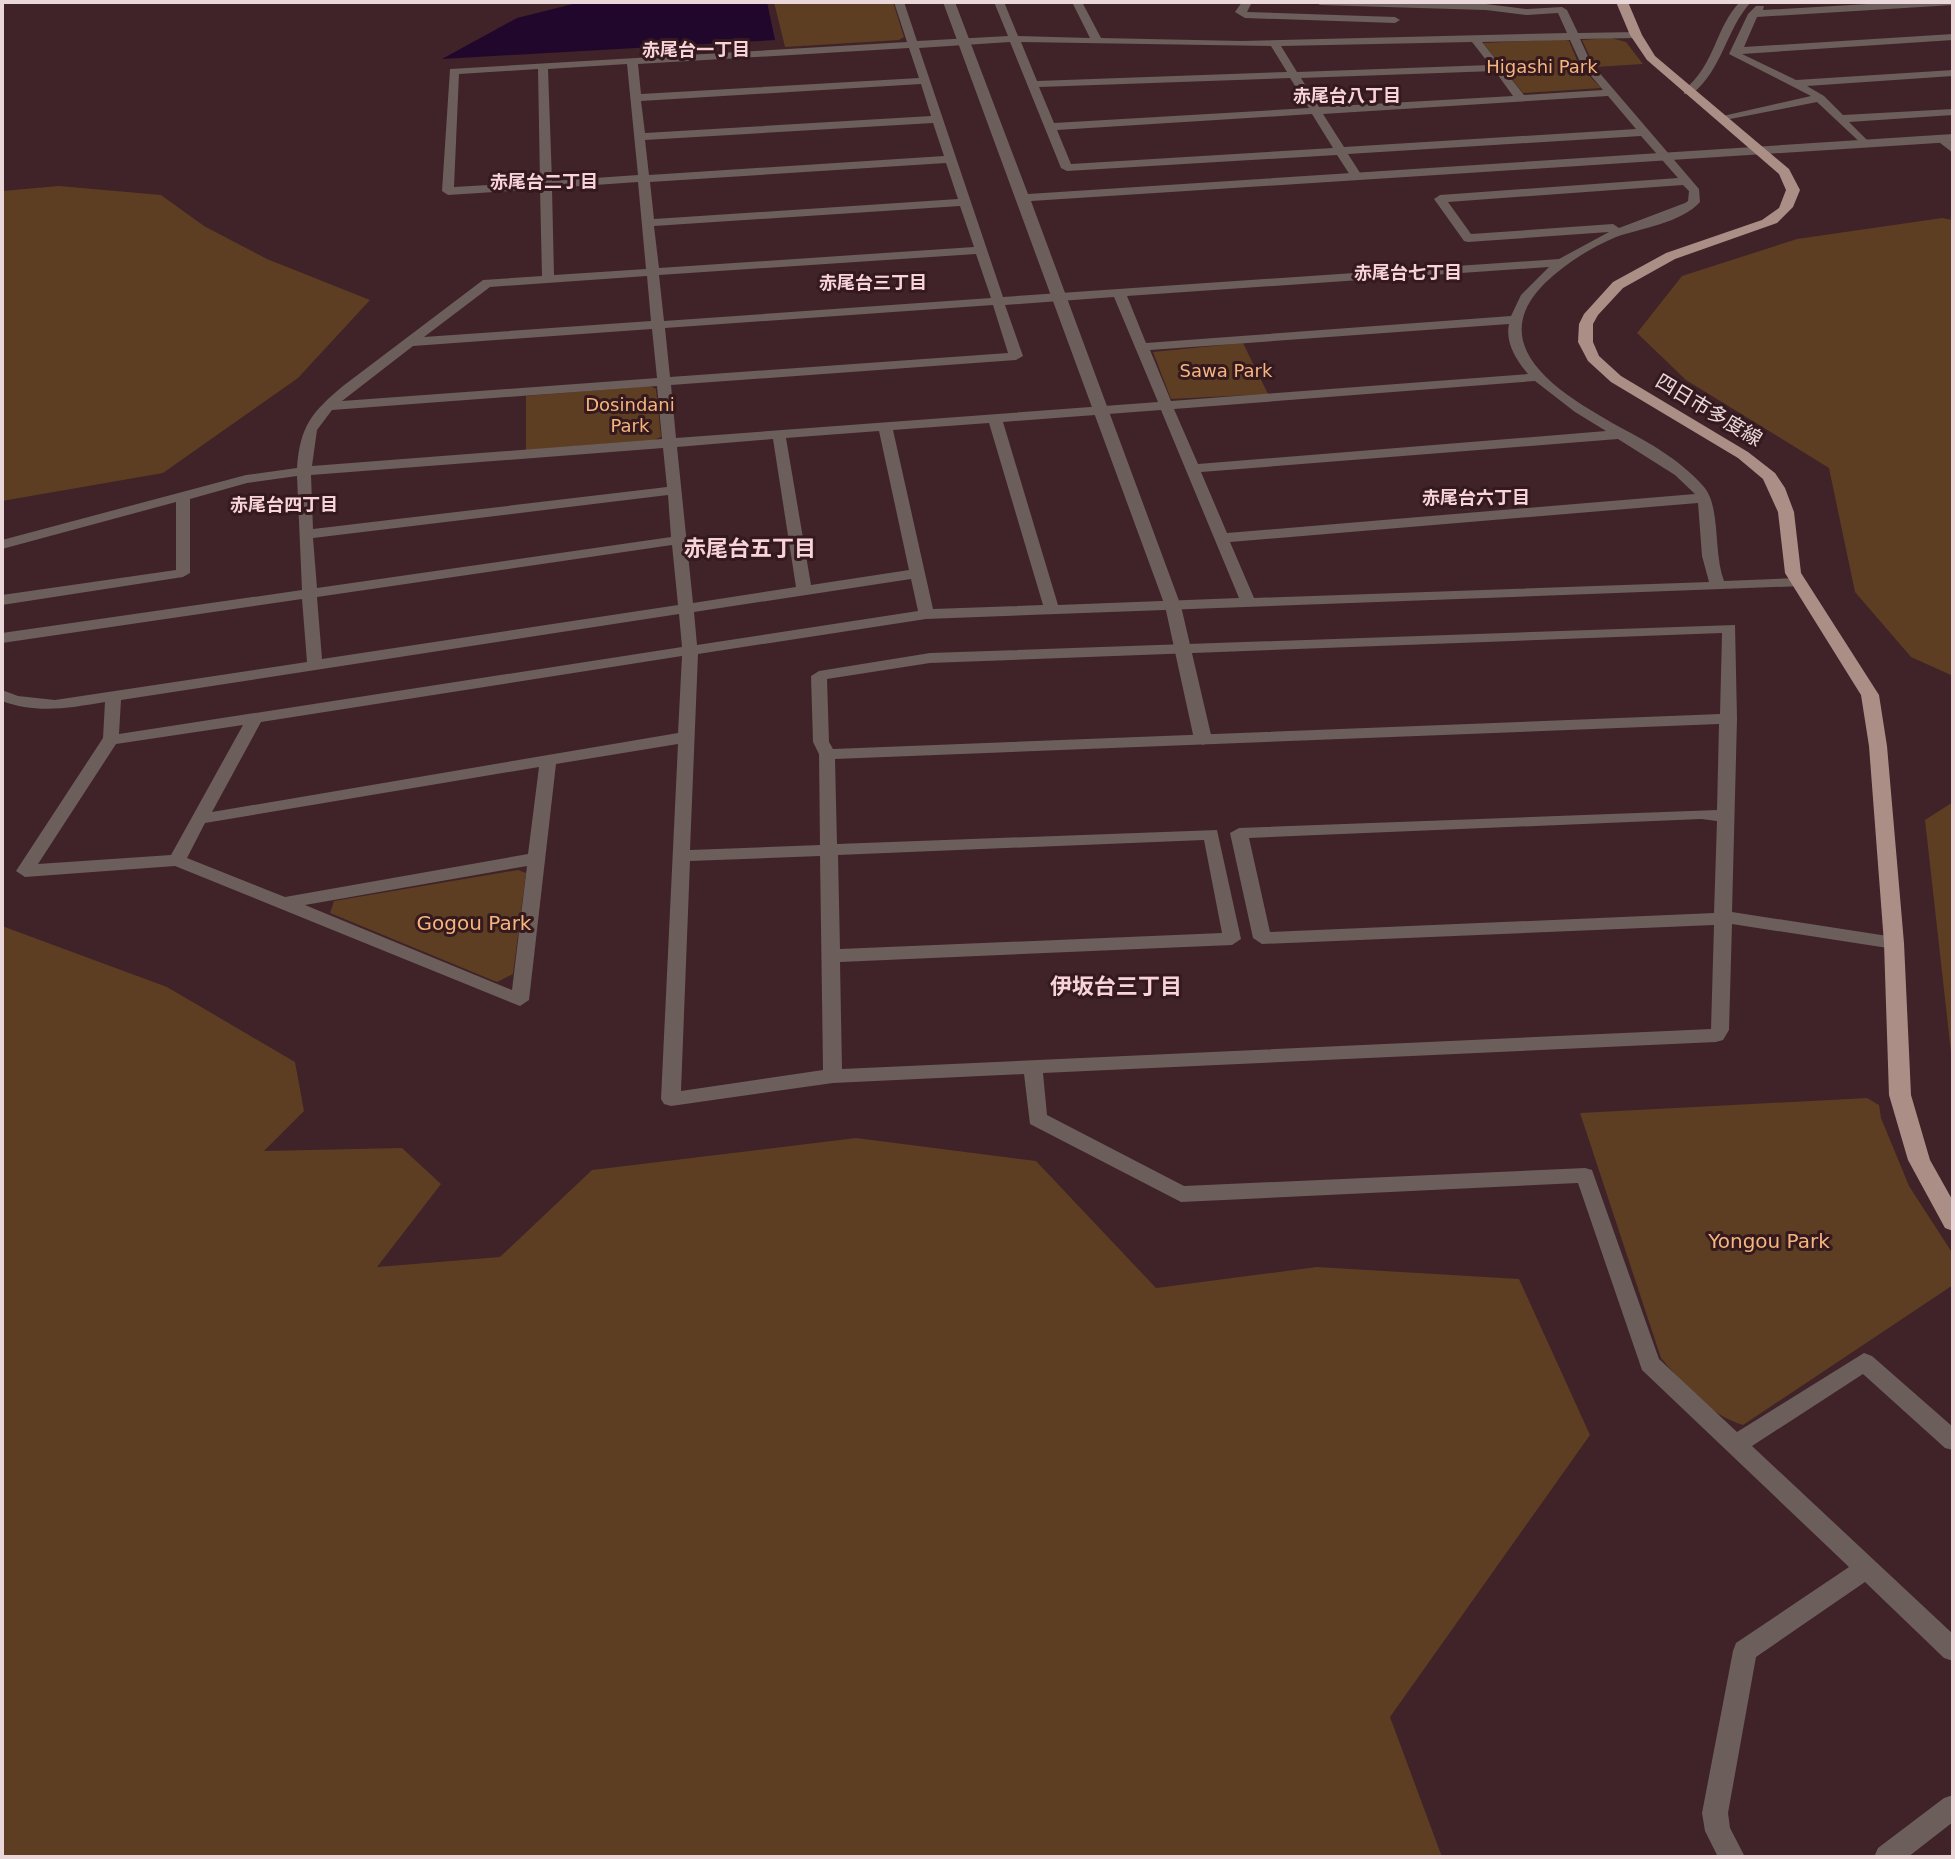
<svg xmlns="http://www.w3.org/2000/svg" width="1955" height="1859" viewBox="0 0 1955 1859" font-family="'DejaVu Sans','Noto Sans JP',sans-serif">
	<rect width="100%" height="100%" fill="#3f2328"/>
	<path fill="#5d3e22" d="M 774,2 L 893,2 L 904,37 L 899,40 L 785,47 Z
		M 1611,38 L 1626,42 L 1643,64 L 1595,67 L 1582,40 Z
		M 1564,39 L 1569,41 L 1579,65 L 1601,88 L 1523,93 L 1483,43 Z
		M 59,186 L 161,195 L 204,226 L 267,259 L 370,300 L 298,378 L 163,473 L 2,501 L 2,191 Z
		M 1942,218 L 1953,220 L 1953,676 L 1911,657 L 1855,592 L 1829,468 L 1686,380 L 1637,333 L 1682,276 L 1797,239 Z
		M 1243,343 L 1268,394 L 1171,399 L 1153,352 Z
		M 650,386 L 656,389 L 661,437 L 654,440 L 526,450 L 526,396 Z
		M 1953,802 L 1953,1070 L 1925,820 Z
		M 518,870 L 526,873 L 513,974 L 497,982 L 330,913 L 334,901 Z
		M 2,926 L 167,987 L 295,1062 L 304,1111 L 264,1151 L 402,1148 L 441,1184 L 377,1267 L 500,1257 L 592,1170 L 856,1138 L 1036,1161 L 1156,1288 L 1317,1267 L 1519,1279 L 1590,1435 L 1390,1717 L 1442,1857 L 2,1857 Z
		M 1867,1098 L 1879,1105 L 1881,1118 L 1909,1186 L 1953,1254 L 1953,1285 L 1743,1425 C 1711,1416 1683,1384 1661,1358 L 1580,1113 Z"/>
	<path fill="#21072c" d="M 581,2 L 767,2 L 775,40 L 442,59 L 517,18 Z"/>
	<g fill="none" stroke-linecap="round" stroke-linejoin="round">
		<path fill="#6c5e5a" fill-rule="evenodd" d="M 894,2 L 904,2 L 917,41 L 1008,36 L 994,2 L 1004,2 L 1018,36 L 1090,38 L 1072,2 L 1082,2 L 1101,38 L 1242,41 L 1567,33 L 1558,13 L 1527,15 L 1486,10 L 1320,5 L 1315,2 L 1486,4 L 1527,9 L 1562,7 L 1567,10 L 1578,33 L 1636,32 L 1641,35 L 1636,38 L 1580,39 L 1591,63 L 1699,189 L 1700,202 C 1681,223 1642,228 1616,237 C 1590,248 1566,263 1545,283 C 1477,351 1574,401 1627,431 C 1652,444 1685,464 1704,487 C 1721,507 1713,552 1724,581 L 1798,578 L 1803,580 L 1803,586 L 926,619 L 698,654 L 690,850 L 820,845 L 819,754 L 813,742 L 811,676 L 819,671 L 930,653 L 1735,625 L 1737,719 L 1732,912 L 1894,937 L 1900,939 L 1903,943 L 1900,947 L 1894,949 L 1732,924 L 1729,1030 L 1723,1040 L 1716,1042 L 1043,1073 L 1047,1115 L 1184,1186 L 1585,1168 L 1592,1170 L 1659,1359 L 1737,1432 L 1864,1353 L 1872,1356 L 1953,1427 L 1953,1450 L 1945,1448 L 1863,1374 L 1752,1446 L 1953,1634 L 1953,1661 L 1944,1658 L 1865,1582 L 1756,1657 L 1728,1813 L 1730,1828 L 1745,1857 L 1718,1857 L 1705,1831 L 1702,1813 L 1733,1651 L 1736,1643 L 1849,1567 L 1642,1370 L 1578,1183 L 1181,1202 L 1030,1124 L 1024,1074 L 833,1083 L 671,1106 L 664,1104 L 661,1099 L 678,744 L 556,764 L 529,1000 L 520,1006 L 175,866 L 25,877 L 16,871 L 103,738 L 105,702 C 70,708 36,714 2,701 L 2,690 L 18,696 L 55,700 L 307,662 L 302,599 L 2,643 L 2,633 L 302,590 L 297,476 L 247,483 L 190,499 L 190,573 L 183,577 L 2,605 L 2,595 L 176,570 L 176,502 L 2,549 L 2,540 L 246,475 L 297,468 C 300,426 312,412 343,386 L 483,280 L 542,276 L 540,189 L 448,195 L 442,191 L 450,69 L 907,42 ZM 1570,40 L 1581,64 L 1603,90 L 1524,95 L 1482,42 ZM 1010,42 L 1061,168 L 1067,171 L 1337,155 L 1352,178 L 1356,179 L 1362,176 L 1348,154 L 1641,136 L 1678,178 L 1440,195 L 1434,199 L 1464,241 L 1468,242 L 1609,232 L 1559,259 L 1003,297 L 919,48 ZM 1021,42 L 1271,46 L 1287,72 L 1037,81 ZM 1472,42 L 1490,65 L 1297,72 L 1281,46 ZM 909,48 L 919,78 L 641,94 L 638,64 ZM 627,64 L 638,175 L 552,181 L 548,69 ZM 538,69 L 540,182 L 454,187 L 459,74 ZM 1495,71 L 1513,96 L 1319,107 L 1301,78 ZM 1290,78 L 1309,108 L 1054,123 L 1039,87 ZM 921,84 L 931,116 L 645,133 L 641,101 ZM 1608,96 L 1636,129 L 1344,147 L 1323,114 ZM 1312,114 L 1333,148 L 1071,164 L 1057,130 ZM 933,123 L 944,156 L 649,175 L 645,140 ZM 946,163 L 958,199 L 654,219 L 650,182 ZM 638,182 L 646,269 L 554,275 L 552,188 ZM 1683,185 L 1689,191 L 1688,201 L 1685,203 L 1619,228 L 1613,224 L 1471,234 L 1448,202 ZM 960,206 L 974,247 L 659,268 L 654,226 ZM 976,254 L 991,298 L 664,321 L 659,275 ZM 1549,267 L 1521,295 L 1511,316 L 1146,343 L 1127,296 ZM 647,276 L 651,321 L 424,337 L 490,287 ZM 1114,297 L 1158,402 L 676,438 L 671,385 L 1016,360 L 1023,356 L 1005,305 ZM 993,305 L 1008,353 L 670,377 L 665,328 ZM 1509,324 C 1505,342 1516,360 1528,374 L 1171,401 L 1150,350 ZM 652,329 L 657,378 L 342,401 L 413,346 ZM 1535,381 L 1575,412 L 1606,431 L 1198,464 L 1174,409 ZM 657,386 L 662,439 L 312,466 L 317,430 L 332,410 ZM 1161,410 L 1239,598 L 1058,605 L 1003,422 ZM 989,423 L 1043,605 L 933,609 L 893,430 ZM 879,431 L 909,570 L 811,585 L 786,438 ZM 773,439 L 796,587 L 693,603 L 677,447 ZM 1618,439 L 1675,475 L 1695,494 L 1227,533 L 1201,472 ZM 663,448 L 667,487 L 313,529 L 311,475 ZM 668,495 L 671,537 L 317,588 L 313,538 ZM 1698,503 L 1702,556 L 1709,582 L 1254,598 L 1230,542 ZM 672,545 L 678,605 L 322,659 L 317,597 ZM 911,579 L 918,611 L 697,645 L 694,612 ZM 679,614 L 682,647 L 119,734 L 121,700 ZM 1722,633 L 1720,714 L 833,749 L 829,742 L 827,679 L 930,663 ZM 682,656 L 678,733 L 212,812 L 261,722 ZM 1719,724 L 1717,810 L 1239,828 L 1230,833 L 1253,938 L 1262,944 L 1714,925 L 1711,1029 L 842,1069 L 840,962 L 1232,945 L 1241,939 L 1217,830 L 837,844 L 835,759 ZM 243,725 L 171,855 L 38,864 L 116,744 ZM 539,767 L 528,854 L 285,897 L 187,858 L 205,823 ZM 1701,819 L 1717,821 L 1714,913 L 1270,932 L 1249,838 ZM 1204,840 L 1222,933 L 840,949 L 838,855 ZM 820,856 L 823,1070 L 681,1091 L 690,861 ZM 527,866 L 512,990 L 305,905 Z
			M 1242,2 L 1252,2 L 1247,12 L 1395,17 L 1400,20 L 1395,23 L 1245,18 L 1235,12 Z
			M 1740,2 L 1751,2 C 1726,29 1723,69 1692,94 L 1684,94 L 1684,90 C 1716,64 1715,27 1740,2 Z
			M 1902,2 L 1953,2 L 1953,5 L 1757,17 L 1744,47 L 1953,34 L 1953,40 L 1742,54 L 1796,80 L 1953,70 L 1953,76 L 1807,86 L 1824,96 L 1843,115 L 1953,109 L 1953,115 L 1849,122 L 1871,144 L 1865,147 L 1817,102 L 1720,121 L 1714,118 L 1811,96 L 1729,54 L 1748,14 L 1756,6 L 1764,6 L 1763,10 Z
			M 1941,136 L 1953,144 L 1953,153 L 1935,139 Z
			M 1953,1795 L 1953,1822 L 1908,1857 L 1874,1857 L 1878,1848 L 1944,1798 Z"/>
		<path fill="#6c5e5a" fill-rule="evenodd" d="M 943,2 L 955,2 L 1028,194 L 1953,134 L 1953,142 L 1031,201 L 1181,606 L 1212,739 L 1203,745 L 1194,739 L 1165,606 Z"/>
		<path fill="#ab8f87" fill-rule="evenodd" d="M 1616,2 L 1628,2 L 1642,35 L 1655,56 L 1789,169 L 1800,190 L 1793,207 L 1777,223 L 1675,259 L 1623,288 L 1598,315 L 1593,324 L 1593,342 L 1599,356 L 1621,376 L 1748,452 L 1775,473 L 1785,488 L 1794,512 L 1801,573 L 1879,695 L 1887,746 L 1904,943 L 1911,1095 L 1930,1160 L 1953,1201 L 1953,1231 L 1945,1228 L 1908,1160 L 1889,1095 L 1884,943 L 1869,746 L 1861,695 L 1785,573 L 1778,512 L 1763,479 L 1738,458 L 1611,382 L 1588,361 L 1578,342 L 1579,324 L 1584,314 L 1613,282 L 1666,253 L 1762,220 L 1779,208 L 1786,190 L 1779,174 L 1647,60 L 1630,35 Z"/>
	</g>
	<g text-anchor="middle" stroke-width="6" stroke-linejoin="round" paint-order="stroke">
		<g font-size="18" font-weight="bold" fill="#f8d3d8" stroke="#34191f">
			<text x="696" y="56">赤尾台一丁目</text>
			<text x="1347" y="102">赤尾台八丁目</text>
			<text x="544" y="188">赤尾台二丁目</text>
			<text x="1408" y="279">赤尾台七丁目</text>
			<text x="873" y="289">赤尾台三丁目</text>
			<text x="1476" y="504">赤尾台六丁目</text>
			<text x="284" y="511">赤尾台四丁目</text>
		</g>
		<g font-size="18" fill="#f6b57d" stroke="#34191f">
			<text x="1542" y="73">Higashi Park</text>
			<text x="1226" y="377">Sawa Park</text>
			<text x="630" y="411">Dosindani<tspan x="630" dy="21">Park</tspan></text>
		</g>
		<g font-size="20" fill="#ead7da" stroke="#34191f">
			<text transform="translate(1709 410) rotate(31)" y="7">四日市多度線</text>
		</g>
		<g font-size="20" fill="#f6b57d" stroke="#34191f">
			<text x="474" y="930">Gogou Park</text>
			<text x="1769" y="1248">Yongou Park</text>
		</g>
		<g font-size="22" font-weight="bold" fill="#f8d3d8" stroke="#34191f">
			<text x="750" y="556">赤尾台五丁目</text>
			<text x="1116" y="994">伊坂台三丁目</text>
		</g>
	</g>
	<rect width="1955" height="1859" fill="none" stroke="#ead7da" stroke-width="8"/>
</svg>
